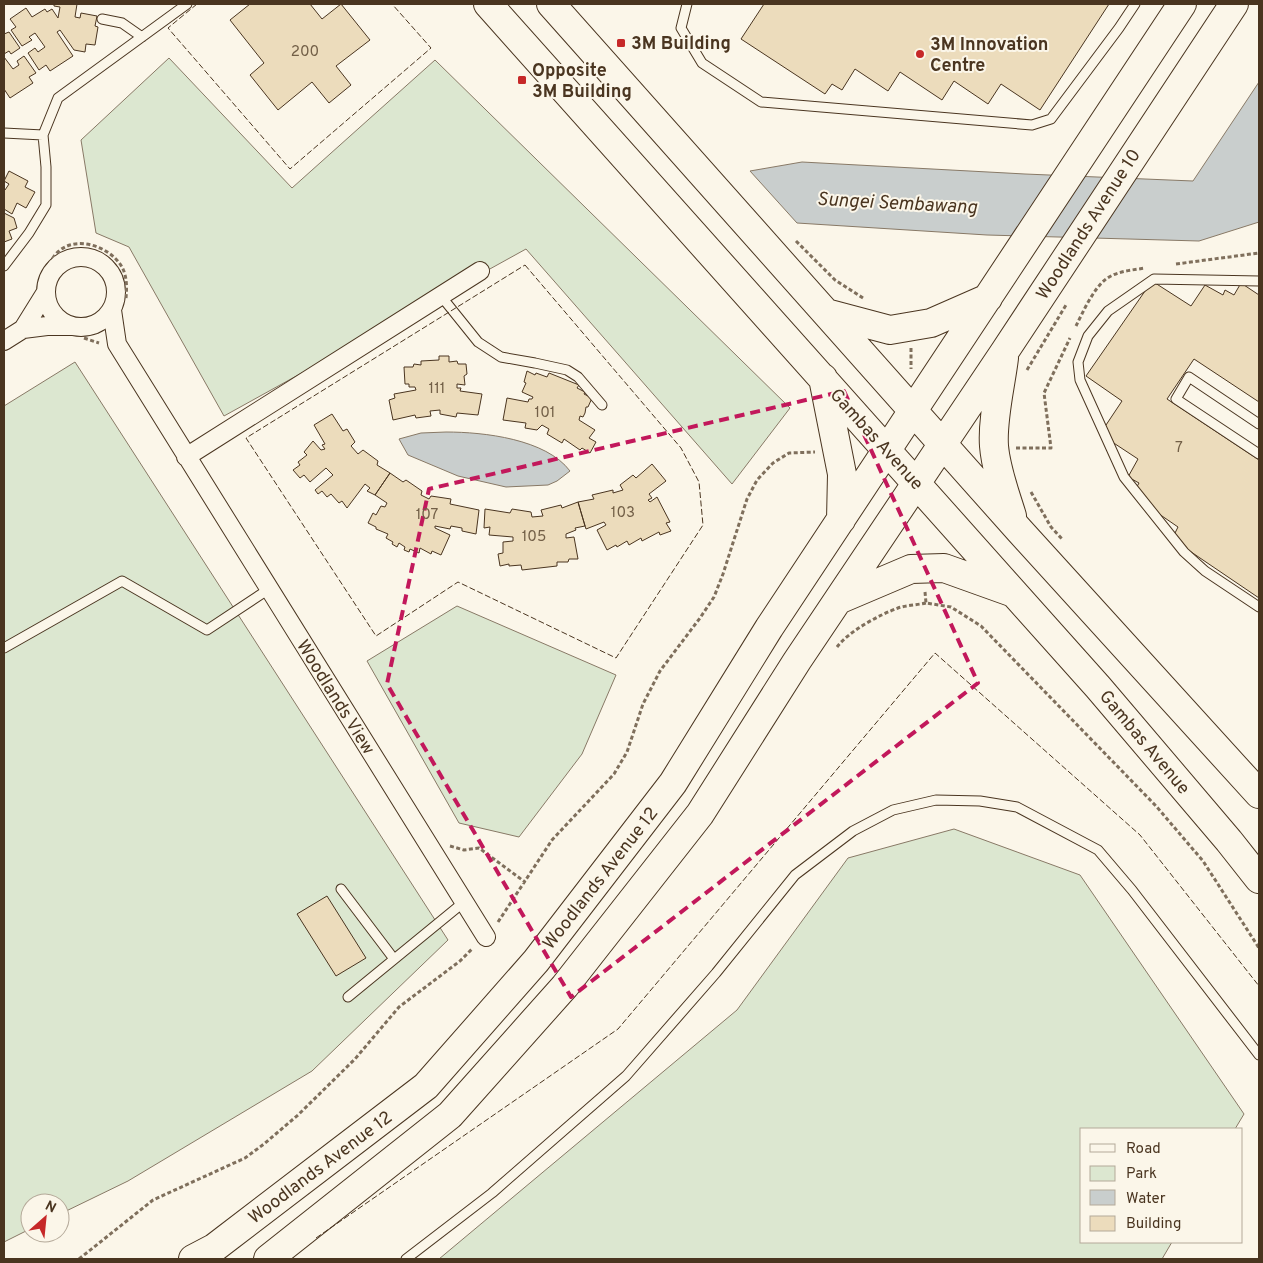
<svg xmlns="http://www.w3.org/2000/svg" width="1263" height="1263" viewBox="0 0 1263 1263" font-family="Overpass,sans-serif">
	<rect width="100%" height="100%" fill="#fbf6e9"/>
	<path fill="#dce7d0" stroke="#887966" d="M 169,58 L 292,188 L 435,60 L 790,408 L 732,484 L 526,249 L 224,416 L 129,247 L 96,233 L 81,140 Z
		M 75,362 L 448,940 L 312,1071 L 128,1181 L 60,1214 L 60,1203 L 30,1203 L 30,1229 L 4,1242 L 4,406 Z
		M 457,606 L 616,675 L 582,754 L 519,837 L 459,823 L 367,661 Z
		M 954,829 L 1080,875 L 1244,1114 L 1235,1129 L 1082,1129 L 1082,1242 L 1172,1242 L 1162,1259 L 439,1259 L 737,1010 L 848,858 Z"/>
	<path fill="#c9cecd" stroke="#887966" d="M 1259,82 L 1259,222 L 1199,241 L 987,235 L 797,223 L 750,171 L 802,162 L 1025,174 L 1193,181 Z
		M 446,432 C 484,432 546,439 570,471 L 557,481 L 548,485 L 506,487 L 458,476 L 408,455 L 399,439 L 421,433 Z"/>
	<path fill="#ecdcbc" stroke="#4a3520" d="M 54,4 L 77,4 L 75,17 L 80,18 L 81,13 L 97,16 L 95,26 L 98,27 L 95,45 L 86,44 L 85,52 L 74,50 L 60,30 L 57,32 L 73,56 L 50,71 L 46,65 L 39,70 L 28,53 L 35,48 L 38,52 L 45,47 L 35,33 L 29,37 L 32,40 L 22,46 L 11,30 L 16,27 L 10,19 L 26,8 L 32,17 L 45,9 L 47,12 L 52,9 L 58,18 L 60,7 L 54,6 Z
		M 250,4 L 310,4 L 322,19 L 341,4 L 370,40 L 336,66 L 351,85 L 329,103 L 312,82 L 278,110 L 250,75 L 264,63 L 230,20 Z
		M 764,4 L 1109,4 L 1040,110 L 1001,84 L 988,104 L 954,81 L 942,100 L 900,72 L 888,91 L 855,69 L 842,90 L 832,84 L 825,94 L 741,39 Z
		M 9,32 L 20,48 L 11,54 L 9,51 L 4,54 L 4,34 Z
		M 24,56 L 36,73 L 29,77 L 33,83 L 10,98 L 4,89 L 4,57 L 13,69 L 19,65 L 17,61 Z
		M 9,171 L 28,181 L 25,187 L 35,192 L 26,208 L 17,203 L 12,214 L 4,209 L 4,190 L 5,190 L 9,184 L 4,181 Z
		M 4,213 L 14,218 L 17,228 L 9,231 L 12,239 L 4,242 Z
		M 1152,281 L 1191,306 L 1205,285 L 1223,295 L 1225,290 L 1234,295 L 1241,283 L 1259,295 L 1259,402 L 1194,359 L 1167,399 L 1259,460 L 1259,598 L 1172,539 L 1178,527 L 1146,505 L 1149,501 L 1134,492 L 1139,483 L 1128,477 L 1138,459 L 1100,434 L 1122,401 L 1086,376 Z
		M 439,356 L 449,356 L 449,362 L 457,361 L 458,364 L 466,364 L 467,374 L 464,376 L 465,385 L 457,384 L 457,388 L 461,388 L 460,391 L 482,394 L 478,415 L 457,413 L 456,417 L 440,414 L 440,410 L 430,411 L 431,416 L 416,418 L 415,415 L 393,420 L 389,400 L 395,398 L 394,394 L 416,390 L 415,387 L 409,387 L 409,384 L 405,384 L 404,367 L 413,367 L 414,364 L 421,365 L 421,361 L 439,360 Z
		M 527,371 L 535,375 L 536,373 L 547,377 L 549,373 L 579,385 L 577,388 L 585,392 L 584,394 L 592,398 L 588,407 L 586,407 L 585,413 L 583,417 L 580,416 L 579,420 L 595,430 L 589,438 L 596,442 L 590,453 L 582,448 L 580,450 L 564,439 L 562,443 L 547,434 L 549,429 L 542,425 L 537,430 L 525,428 L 526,423 L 503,420 L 507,398 L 528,402 L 529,399 L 532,399 L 533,397 L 522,392 L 526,383 L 524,382 Z
		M 332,414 L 343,431 L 347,429 L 355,442 L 351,446 L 358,454 L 363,450 L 378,461 L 377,465 L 390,473 L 375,495 L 367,491 L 370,488 L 365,484 L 347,508 L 342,501 L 339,503 L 331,494 L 327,497 L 322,491 L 318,494 L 315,490 L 333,475 L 326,468 L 310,482 L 304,475 L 300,478 L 293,470 L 300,465 L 298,462 L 307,455 L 304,452 L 313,441 L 321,450 L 325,449 L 322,445 L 325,444 L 314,425 Z
		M 652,464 L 666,481 L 649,494 L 652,498 L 648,500 L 650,502 L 657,497 L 670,522 L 666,523 L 671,531 L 660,535 L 659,532 L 642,541 L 641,538 L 629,545 L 627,541 L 617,547 L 616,545 L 607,550 L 597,530 L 606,525 L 604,522 L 586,529 L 578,502 L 594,499 L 592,495 L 613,490 L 613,493 L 623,490 L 620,485 L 633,475 L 636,478 Z
		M 390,473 L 403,482 L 406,480 L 422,491 L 421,495 L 429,499 L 431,496 L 451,499 L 450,504 L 479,510 L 476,534 L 462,531 L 462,528 L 451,526 L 450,529 L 435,526 L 435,528 L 450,535 L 441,555 L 432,551 L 431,554 L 420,548 L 419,553 L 410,549 L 409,552 L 404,550 L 405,547 L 399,543 L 397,547 L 392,544 L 393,542 L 386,538 L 388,534 L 376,529 L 376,527 L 368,523 L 373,513 L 376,515 L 381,506 L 385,507 L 387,503 L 375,495 Z
		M 578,502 L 585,526 L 575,528 L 576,530 L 566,534 L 566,538 L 574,537 L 578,559 L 569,559 L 568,562 L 557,562 L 557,566 L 522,570 L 521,565 L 509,566 L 509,564 L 500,566 L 498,554 L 503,553 L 503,542 L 513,541 L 513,537 L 489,535 L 490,527 L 484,528 L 485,509 L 510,513 L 512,509 L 531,512 L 532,517 L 543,516 L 541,510 L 561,505 L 562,508 Z
		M 327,896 L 366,958 L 336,976 L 297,914 Z"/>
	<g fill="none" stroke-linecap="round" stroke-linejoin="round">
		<defs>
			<path id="service" d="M 687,4 L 681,28 L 702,63 L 761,102 L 1032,125 L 1051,119 L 1119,28 L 1135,4
				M 102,19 L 122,23 L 142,37
				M 4,133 L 43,135
				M 4,266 L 29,233 L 46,205 L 46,167 L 43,135 L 58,98 L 187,4
				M 1259,281 L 1154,279 L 1108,311 L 1088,336 L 1078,362 L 1080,380 L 1124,477 L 1184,552 L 1205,571 L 1259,607
				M 441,296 L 478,342 L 501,357 L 535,363 L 567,370 L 578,377 L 602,405
				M 1259,424 L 1189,377 L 1176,399 L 1259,454
				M 4,648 L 122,581 L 207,630 L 269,589
				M 341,889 L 394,959
				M 348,997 L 464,902
				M 406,1259 L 492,1193 L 626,1076 L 716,973 L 795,875 L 853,831 L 893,810 L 936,800 L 980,801 L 1017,807 L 1098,850 L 1132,890 L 1259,1055"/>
			<path id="minor" d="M46 292a35 35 0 1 1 70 0a35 35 0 1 1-70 0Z
				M 112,310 L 117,344 L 486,937
				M 23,329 L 46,292
				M 4,341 L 23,329 L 47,326 L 71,326
				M 186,457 L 480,271"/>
			<path id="primary" d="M 488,4 L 1098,687 L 1229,841 L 1259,879
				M 551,4 L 1019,530 L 1259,794
				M 826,313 L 890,330 L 931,323 L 988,298
				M 1004,358 C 1001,384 992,419 994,446 C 996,470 1005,493 1012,516
				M 823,378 L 842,474 L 841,520
				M 838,600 L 911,569 L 944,568 L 1011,592
				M 193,1259 L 214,1248 L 426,1086 L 536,961 L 673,783 L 769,628 L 1182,4
				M 268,1259 L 450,1115 L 565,986 L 700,814 L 797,661 L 1005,351 L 1234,4"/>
		</defs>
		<use href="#service" stroke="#4a3520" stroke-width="11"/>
		<use href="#minor" stroke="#4a3520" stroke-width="20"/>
		<use href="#primary" stroke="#4a3520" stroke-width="30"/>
		<path stroke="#7f6f5c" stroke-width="3" stroke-dasharray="4 2.5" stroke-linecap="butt" d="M 796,241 L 835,280 L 863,298
			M 1176,264 L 1259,253
			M 44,276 C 48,269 50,261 55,255 C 73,233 110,246 122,267 C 127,276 127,288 126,298
			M 1076,326 C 1083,312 1093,289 1106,279 C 1117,271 1133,270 1145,268
			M 84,338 L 99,343
			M 911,348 L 911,369
			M 1027,370 L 1066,305
			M 1016,448 L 1051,448 L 1044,393 L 1070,338
			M 1031,492 L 1051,527 L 1062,539
			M 925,592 L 926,603 L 951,607 L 981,626 L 1156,806 L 1203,861 L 1259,948
			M 837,647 C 849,631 879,615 898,608 C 907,605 917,605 926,603
			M 450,846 L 464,850 L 479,848 L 525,882
			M 498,922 L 552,840 L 614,774 L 627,752 L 643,704 L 660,671 L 700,618 L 714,597 L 723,574 L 747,499 L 757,480 L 773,463 L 789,453 L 815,452
			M 79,1259 L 153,1200 L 245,1158 L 264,1144 L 298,1115 L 355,1059 L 399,1007 L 460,961 L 473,948"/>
		<use href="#service" stroke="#fbf6e9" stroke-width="9"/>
		<use href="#minor" stroke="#fbf6e9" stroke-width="18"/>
		<use href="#primary" stroke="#fbf6e9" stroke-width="28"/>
		<path stroke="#4a3520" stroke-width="1" stroke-dasharray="6 2.5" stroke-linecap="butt" d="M 197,4 L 168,28 L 290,169 L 431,48 L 392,4
			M 525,265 L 681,448 L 699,482 L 703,525 L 616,658 L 458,582 L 376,636 L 246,438 Z
			M 316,1238 L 618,1029 L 935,653 L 1140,835 L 1259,986"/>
	</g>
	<path fill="none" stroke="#c2185b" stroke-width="4" stroke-dasharray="10 6" stroke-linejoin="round" d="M 844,391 L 978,683 L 571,997 L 387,684 L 429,489 Z"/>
	<g fill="#c62828" stroke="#fbf6e9" stroke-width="2">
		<rect x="616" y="38" width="10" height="10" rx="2.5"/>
		<circle cx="920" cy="54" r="5"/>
		<rect x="517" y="75" width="10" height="10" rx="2.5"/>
	</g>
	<g text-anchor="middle" stroke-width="4" stroke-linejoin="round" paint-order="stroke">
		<g font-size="15" fill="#725f47">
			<text x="305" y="56">200</text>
			<text x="437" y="393">111</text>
			<text x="545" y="417">101</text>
			<text x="1179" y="452">7</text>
			<text x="623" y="517">103</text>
			<text x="427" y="519">107</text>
			<text x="534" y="541">105</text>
		</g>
		<g font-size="18" font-weight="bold" fill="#4a3520" stroke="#fbf6e9" text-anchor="start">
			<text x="631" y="49">3M Building</text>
			<text x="930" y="50">3M Innovation<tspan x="930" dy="21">Centre</tspan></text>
			<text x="532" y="76">Opposite<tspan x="532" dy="21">3M Building</tspan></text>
		</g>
		<g font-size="18" fill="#4a3520" stroke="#fbf6e9">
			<text transform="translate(1088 224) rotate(-57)" y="6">Woodlands Avenue 10</text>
			<text transform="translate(877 439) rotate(48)" y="6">Gambas Avenue</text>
			<text transform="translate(336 697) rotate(58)" y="6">Woodlands View</text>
			<text transform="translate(1145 742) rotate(50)" y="6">Gambas Avenue</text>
			<text transform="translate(600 878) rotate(-52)" y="6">Woodlands Avenue 12</text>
			<text transform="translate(320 1167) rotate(-37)" y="6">Woodlands Avenue 12</text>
		</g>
		<g font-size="19" font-style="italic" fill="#4a3520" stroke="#fbf6e9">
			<text transform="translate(897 202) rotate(3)" y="7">Sungei Sembawang</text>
		</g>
	</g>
	<rect width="1263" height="1263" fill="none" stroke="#4a3520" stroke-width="10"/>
	<rect x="1080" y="1128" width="162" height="115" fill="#fbf6e9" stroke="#b4a999"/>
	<rect x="1090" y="1144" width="25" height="8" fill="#fbf6e9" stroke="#b4a999"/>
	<text x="1126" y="1153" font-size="15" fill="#4a3520">Road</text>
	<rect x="1090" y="1166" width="25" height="15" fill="#dce7d0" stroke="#b4a999"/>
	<text x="1126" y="1178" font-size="15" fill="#4a3520">Park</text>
	<rect x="1090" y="1190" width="25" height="15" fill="#c9cecd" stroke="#b4a999"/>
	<text x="1126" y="1203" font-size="15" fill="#4a3520">Water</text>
	<rect x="1090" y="1216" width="25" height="15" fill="#ecdcbc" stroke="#b4a999"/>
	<text x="1126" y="1228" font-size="15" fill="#4a3520">Building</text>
	<g transform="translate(45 1218) rotate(27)"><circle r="24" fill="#fbf6e9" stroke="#b4a999"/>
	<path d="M0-4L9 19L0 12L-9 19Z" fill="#c62828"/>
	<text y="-8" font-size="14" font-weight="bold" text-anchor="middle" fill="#4a3520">N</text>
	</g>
</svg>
